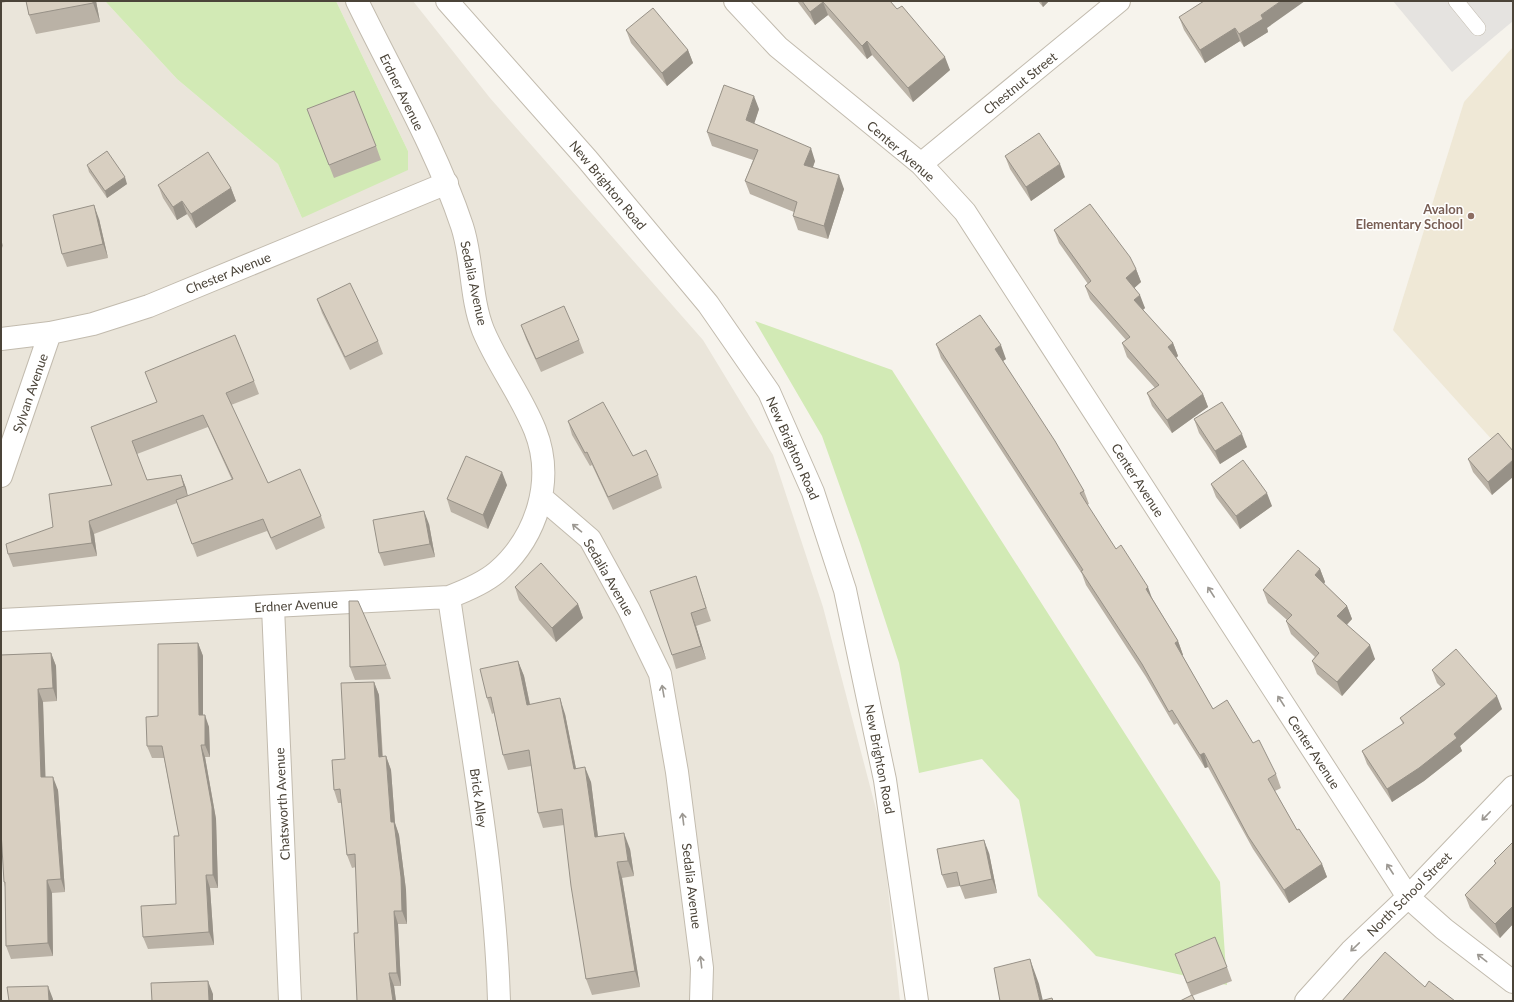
<svg xmlns="http://www.w3.org/2000/svg" width="1514" height="1002" viewBox="0 0 1514 1002" font-family="Lato,sans-serif">
	<rect width="100%" height="100%" fill="#f6f3ec"/>
	<path fill="#eae5da" d="M 1,1 L 105,1 L 177,79 L 278,164 L 302,218 L 408,151 L 336,1 L 413,1 L 490,98 L 703,340 L 773,455 L 823,607 L 882,832 L 900,1001 L 1,1001 Z"/>
	<path fill="#efe8d6" d="M 1513,47 L 1513,463 L 1393,330 L 1464,102 Z"/>
	<path fill="#d2eab5" d="M 105,1 L 336,1 L 408,151 L 408,170 L 302,218 L 278,164 L 177,79 Z
		M 755,321 L 892,370 L 1220,882 L 1227,985 L 1096,956 L 1038,896 L 1019,800 L 982,759 L 919,773 L 899,663 L 860,543 L 822,436 Z"/>
	<path fill="#e5e3e0" d="M 1393,1 L 1511,1 L 1513,3 L 1513,21 L 1452,72 Z"/>
	<g fill="none" stroke-linecap="round" stroke-linejoin="round">
		<defs>
			<path id="service" d="M 1456,1 L 1478,28"/>
			<path id="minor" d="M 735,1 L 778,47 L 921,164 L 965,212 L 1408,897 L 1444,929 L 1513,982
				M 921,164 L 1119,1
				M 1,339 L 50,333 L 93,324 L 149,306 L 447,183
				M 1,476 L 50,333
				M 541,497 L 590,539 L 629,610 L 660,674 L 677,772 L 702,968 L 701,1001
				M 449,597 C 468,731 495,865 499,1001
				M 273,607 L 290,1001
				M 1,620 L 449,597 C 465,591 484,583 497,572 C 537,537 555,480 535,430 C 521,395 497,364 483,330 C 470,297 473,259 462,226 C 436,148 393,75 357,1
				M 1306,1001 L 1351,951 L 1408,897 L 1513,787"/>
			<path id="tertiary" d="M 447,1 L 587,159 L 708,304 L 769,392 L 813,492 L 845,590 L 885,780 L 917,1001"/>
		</defs>
		<use href="#service" stroke="#c2bbae" stroke-width="16"/>
		<use href="#minor" stroke="#c2bbae" stroke-width="24"/>
		<use href="#tertiary" stroke="#c2bbae" stroke-width="24"/>
		<use href="#service" stroke="#fff" stroke-width="15"/>
		<use href="#minor" stroke="#fff" stroke-width="22"/>
		<use href="#tertiary" stroke="#fff" stroke-width="22"/>
	</g>
	<path fill="#bab2a6" fill-rule="evenodd" d="M 1,1 L 11,1 L 1,3 Z
		M 26,1 L 96,1 L 100,22 L 36,34 L 29,15 Z
		M 797,1 L 890,1 L 950,70 L 913,102 L 872,55 L 867,59 L 828,15 L 815,25 Z
		M 1038,1 L 1049,1 L 1043,7 Z
		M 1179,17 L 1267,28 L 1268,32 L 1244,47 L 1240,41 L 1205,63 L 1184,30 Z
		M 626,30 L 688,50 L 693,63 L 667,86 L 631,43 Z
		M 307,109 L 376,146 L 381,160 L 334,178 Z
		M 759,109 L 754,124 L 815,161 L 813,167 L 844,189 L 828,239 L 798,230 L 793,216 L 794,212 L 750,194 L 745,181 L 753,160 L 712,146 L 707,132 Z
		M 1005,156 L 1065,177 L 1031,201 L 1010,169 Z
		M 87,165 L 127,184 L 107,198 L 89,172 Z
		M 158,185 L 231,188 L 236,201 L 196,228 L 187,214 L 177,220 L 163,198 Z
		M 99,219 L 108,258 L 67,267 L 62,254 Z
		M 1054,230 L 1136,269 L 1141,282 L 1134,288 L 1145,308 L 1143,310 L 1173,343 L 1178,356 L 1176,358 L 1203,394 L 1208,407 L 1172,433 L 1152,406 L 1147,393 L 1155,388 L 1127,357 L 1122,343 L 1126,340 L 1090,299 L 1085,286 L 1088,284 L 1059,243 Z
		M 317,299 L 378,341 L 383,354 L 350,370 L 322,313 Z
		M 521,325 L 579,340 L 584,353 L 541,372 L 526,339 Z
		M 936,344 L 1006,359 L 1003,361 L 1084,491 L 1089,504 L 1087,505 L 1116,549 L 1152,598 L 1178,641 L 1183,655 L 1182,655 L 1213,709 L 1253,743 L 1276,774 L 1281,788 L 1275,791 L 1297,830 L 1322,864 L 1327,877 L 1289,903 L 1253,849 L 1208,767 L 1205,768 L 1177,723 L 1174,725 L 1146,677 L 1086,585 L 1082,574 L 941,358 Z
		M 254,381 L 259,394 L 231,405 L 268,483 L 321,516 L 325,528 L 276,550 L 267,531 L 197,557 L 177,503 L 94,534 L 97,556 L 13,567 L 8,554 L 53,527 L 112,485 L 91,427 ZM 208,427 L 232,480 L 188,496 L 186,488 L 181,475 L 147,480 L 137,454 Z
		M 1194,419 L 1247,447 L 1220,464 L 1199,433 Z
		M 568,421 L 633,456 L 658,475 L 662,488 L 613,510 L 592,465 L 590,466 L 572,435 Z
		M 1513,451 L 1492,495 L 1473,472 L 1468,459 Z
		M 1211,484 L 1272,506 L 1240,529 L 1216,497 Z
		M 507,485 L 488,529 L 451,512 L 447,499 Z
		M 429,524 L 435,557 L 384,566 L 379,553 Z
		M 1320,569 L 1325,582 L 1324,584 L 1347,606 L 1352,619 L 1347,625 L 1375,659 L 1342,696 L 1317,674 L 1312,661 L 1315,657 L 1291,634 L 1286,621 L 1287,620 L 1268,603 L 1263,590 Z
		M 696,576 L 711,621 L 696,626 L 706,659 L 676,669 L 672,655 Z
		M 515,587 L 578,604 L 583,618 L 556,642 L 519,600 Z
		M 198,643 L 203,656 L 203,715 L 209,727 L 210,757 L 205,757 L 216,819 L 218,888 L 210,888 L 214,945 L 148,949 L 143,937 L 176,904 L 179,836 L 164,758 L 152,758 L 147,746 L 158,716 Z
		M 51,653 L 56,666 L 57,701 L 43,702 L 45,777 L 58,790 L 65,892 L 52,893 L 53,956 L 11,959 L 6,946 L 5,887 L 4,882 L 1,655 Z
		M 518,661 L 524,676 L 530,704 L 565,714 L 576,768 L 591,782 L 598,837 L 630,849 L 634,876 L 622,878 L 640,987 L 592,995 L 586,979 L 564,825 L 543,828 L 538,813 L 531,766 L 508,770 L 503,755 L 494,713 L 492,714 L 487,698 Z
		M 386,665 L 391,679 L 355,680 L 350,667 Z
		M 1432,670 L 1502,709 L 1460,746 L 1462,751 L 1424,781 L 1392,802 L 1367,764 L 1362,751 L 1403,724 L 1400,718 L 1441,687 L 1437,683 Z
		M 374,682 L 379,695 L 383,757 L 386,756 L 391,770 L 395,823 L 399,835 L 406,890 L 407,924 L 398,924 L 401,986 L 394,986 L 396,1001 L 357,1001 L 358,933 L 356,867 L 352,868 L 347,855 L 342,803 L 338,803 L 334,790 Z
		M 1513,842 L 1513,924 L 1500,938 L 1470,908 L 1465,895 L 1495,864 L 1494,861 Z
		M 989,853 L 997,893 L 965,899 L 960,886 L 947,888 L 942,875 Z
		M 1175,954 L 1227,967 L 1232,981 L 1192,996 L 1191,995 Z"/>
	<path fill="#979187" d="M 93,1 L 96,1 L 100,22 L 93,3 Z
		M 1041,1 L 1049,1 L 1043,7 Z
		M 1281,1 L 1305,1 L 1267,28 L 1268,32 L 1244,47 L 1239,34 L 1261,15 Z
		M 823,2 L 828,15 L 815,25 L 810,12 Z
		M 1235,28 L 1240,41 L 1205,63 L 1200,50 Z
		M 867,41 L 872,55 L 867,59 L 862,46 Z
		M 688,50 L 693,63 L 667,86 L 662,73 Z
		M 945,57 L 950,70 L 913,102 L 908,88 Z
		M 754,96 L 759,109 L 751,133 L 746,120 Z
		M 811,148 L 815,161 L 809,178 L 804,165 Z
		M 1060,164 L 1065,177 L 1031,201 L 1026,187 Z
		M 839,175 L 844,189 L 828,239 L 824,226 Z
		M 125,177 L 127,184 L 107,198 L 105,191 Z
		M 231,188 L 236,201 L 196,228 L 191,214 Z
		M 182,201 L 187,214 L 177,220 L 173,207 Z
		M 94,205 L 99,219 L 108,258 L 103,244 Z
		M 1,237 L 3,248 L 1,243 Z
		M 1136,269 L 1141,282 L 1131,291 L 1126,278 Z
		M 1140,295 L 1145,308 L 1139,313 L 1134,300 Z
		M 1173,343 L 1178,356 L 1173,360 L 1168,347 Z
		M 1001,345 L 1006,359 L 1000,363 L 995,349 Z
		M 1203,394 L 1208,407 L 1172,433 L 1167,420 Z
		M 1242,434 L 1247,447 L 1220,464 L 1215,451 Z
		M 1513,460 L 1513,477 L 1492,495 L 1488,482 Z
		M 502,472 L 507,485 L 488,529 L 483,515 Z
		M 181,475 L 186,488 L 188,498 L 184,486 Z
		M 1267,493 L 1272,506 L 1240,529 L 1236,516 Z
		M 424,511 L 429,524 L 435,557 L 430,544 Z
		M 89,521 L 94,534 L 97,556 L 92,543 Z
		M 1320,569 L 1325,582 L 1320,589 L 1315,575 Z
		M 1148,587 L 1153,601 L 1146,589 Z
		M 578,604 L 583,618 L 556,642 L 552,628 Z
		M 1347,606 L 1352,619 L 1342,629 L 1337,616 Z
		M 691,613 L 696,626 L 706,659 L 701,646 Z
		M 1178,641 L 1183,655 L 1180,656 L 1175,643 Z
		M 198,643 L 203,656 L 203,727 L 199,715 Z
		M 1370,645 L 1375,659 L 1342,696 L 1337,682 Z
		M 51,653 L 56,666 L 57,701 L 53,688 Z
		M 518,661 L 524,676 L 533,720 L 527,705 Z
		M 374,682 L 379,695 L 383,770 L 379,757 Z
		M 38,689 L 43,702 L 46,791 L 41,777 Z
		M 1497,696 L 1502,709 L 1460,746 L 1462,751 L 1424,781 L 1392,802 L 1387,789 L 1454,734 Z
		M 560,698 L 565,714 L 579,784 L 574,769 Z
		M 205,715 L 209,727 L 210,757 L 205,745 Z
		M 201,745 L 205,757 L 216,819 L 218,888 L 213,875 Z
		M 1204,753 L 1208,767 L 1205,768 L 1200,755 Z
		M 386,756 L 391,770 L 395,823 L 399,835 L 406,890 L 407,924 L 402,911 L 391,822 Z
		M 585,767 L 591,782 L 600,853 L 595,837 Z
		M 53,777 L 58,790 L 65,892 L 61,879 Z
		M 624,833 L 630,849 L 634,876 L 628,861 Z
		M 984,840 L 989,853 L 997,893 L 992,879 Z
		M 617,862 L 622,878 L 640,987 L 635,971 Z
		M 1322,864 L 1327,877 L 1289,903 L 1284,890 Z
		M 206,875 L 210,888 L 214,945 L 209,932 Z
		M 47,880 L 52,893 L 53,956 L 48,943 Z
		M 1513,906 L 1513,924 L 1500,938 L 1495,924 Z
		M 394,911 L 398,924 L 401,986 L 397,973 Z
		M 1030,959 L 1039,984 L 1043,1001 L 1040,1001 Z
		M 389,973 L 394,986 L 396,1001 L 393,1001 Z
		M 208,981 L 213,994 L 213,1001 L 209,1001 Z
		M 48,986 L 53,999 L 53,1001 L 49,1001 Z"/>
	<path fill="#d8cfc1" stroke="#979187" d="M 26,1 L 93,1 L 93,3 L 29,15 Z
		M 802,1 L 890,1 L 897,9 L 902,6 L 945,57 L 908,88 L 867,41 L 862,46 L 823,2 L 810,12 Z
		M 1204,1 L 1281,1 L 1261,15 L 1263,19 L 1239,34 L 1235,28 L 1200,50 L 1179,17 Z
		M 653,8 L 688,50 L 662,73 L 626,30 Z
		M 724,85 L 754,96 L 746,120 L 811,148 L 804,165 L 839,175 L 824,226 L 793,216 L 797,202 L 745,181 L 758,150 L 707,132 Z
		M 354,91 L 376,146 L 329,165 L 307,109 Z
		M 1039,133 L 1060,164 L 1026,187 L 1005,156 Z
		M 107,151 L 125,177 L 105,191 L 87,165 Z
		M 208,152 L 231,188 L 191,214 L 182,201 L 173,207 L 158,185 Z
		M 1090,204 L 1130,257 L 1136,269 L 1126,278 L 1140,295 L 1134,300 L 1173,343 L 1168,347 L 1203,394 L 1167,420 L 1147,393 L 1159,385 L 1122,343 L 1130,337 L 1085,286 L 1091,281 L 1054,230 Z
		M 94,205 L 103,244 L 62,254 L 53,215 Z
		M 350,283 L 378,341 L 345,357 L 317,299 Z
		M 564,306 L 579,340 L 536,359 L 521,325 Z
		M 980,315 L 1001,345 L 995,349 L 1055,441 L 1084,491 L 1080,493 L 1116,549 L 1121,545 L 1148,587 L 1146,589 L 1178,641 L 1175,643 L 1213,709 L 1227,700 L 1253,743 L 1259,740 L 1276,774 L 1268,779 L 1297,830 L 1299,829 L 1322,864 L 1284,890 L 1248,836 L 1204,753 L 1200,755 L 1172,710 L 1169,712 L 1142,664 L 1081,571 L 1083,570 L 936,344 Z
		M 235,335 L 254,381 L 226,393 L 268,483 L 300,469 L 321,516 L 271,538 L 263,519 L 192,544 L 176,500 L 233,479 L 203,415 L 132,441 L 147,480 L 181,475 L 184,486 L 89,521 L 92,543 L 8,554 L 6,544 L 53,527 L 49,494 L 112,485 L 91,427 L 157,402 L 145,372 Z
		M 603,402 L 633,456 L 646,450 L 658,475 L 608,497 L 587,452 L 585,453 L 568,421 Z
		M 1222,402 L 1242,434 L 1215,451 L 1194,419 Z
		M 1498,433 L 1513,451 L 1513,460 L 1488,482 L 1468,459 Z
		M 466,456 L 502,472 L 483,515 L 447,499 Z
		M 1243,460 L 1267,493 L 1236,516 L 1211,484 Z
		M 424,511 L 430,544 L 379,553 L 373,520 Z
		M 1298,550 L 1320,569 L 1315,575 L 1347,606 L 1337,616 L 1370,645 L 1337,682 L 1312,661 L 1319,653 L 1286,621 L 1292,615 L 1263,590 Z
		M 541,563 L 578,604 L 552,628 L 515,587 Z
		M 696,576 L 706,608 L 691,613 L 701,646 L 672,655 L 650,591 Z
		M 349,601 L 358,601 L 386,665 L 350,667 Z
		M 198,643 L 199,715 L 205,715 L 205,745 L 201,745 L 212,807 L 213,875 L 206,875 L 209,932 L 143,937 L 141,906 L 176,904 L 174,836 L 179,836 L 162,746 L 147,746 L 146,717 L 158,716 L 158,644 Z
		M 1456,649 L 1497,696 L 1454,734 L 1457,738 L 1419,768 L 1387,789 L 1362,751 L 1404,723 L 1400,718 L 1445,684 L 1432,670 Z
		M 51,653 L 53,688 L 38,689 L 41,777 L 53,777 L 61,879 L 47,880 L 48,943 L 6,946 L 5,882 L 4,882 L 1,831 L 1,655 Z
		M 518,661 L 527,705 L 560,698 L 574,769 L 585,767 L 595,837 L 624,833 L 628,861 L 617,862 L 635,971 L 586,979 L 571,886 L 562,809 L 538,813 L 529,750 L 503,755 L 491,697 L 487,698 L 480,669 Z
		M 374,682 L 379,757 L 386,756 L 391,822 L 394,822 L 401,877 L 402,911 L 394,911 L 397,973 L 389,973 L 393,1001 L 357,1001 L 354,933 L 358,933 L 355,854 L 347,855 L 340,789 L 334,790 L 332,760 L 345,759 L 341,683 Z
		M 984,840 L 992,879 L 960,886 L 957,872 L 942,875 L 937,849 Z
		M 1513,842 L 1513,906 L 1495,924 L 1465,895 L 1496,863 L 1494,861 Z
		M 1215,937 L 1227,967 L 1187,983 L 1175,954 Z
		M 1385,952 L 1425,987 L 1429,981 L 1455,1001 L 1342,1001 Z
		M 1030,959 L 1040,1001 L 1052,998 L 1053,1001 L 1000,1001 L 994,968 Z
		M 208,981 L 209,1001 L 152,1001 L 151,983 Z
		M 48,986 L 49,1001 L 9,1001 L 7,987 Z
		M 1192,995 L 1195,1001 L 1180,1001 Z"/>
	<defs><path id="oneway-shaft" d="M-6 0H5M1.5-3L5.5 0L1.5 3" fill="none" stroke-width="1.6" stroke-linecap="round" stroke-linejoin="round"/></defs>
	<g stroke="#9c9892">
		<use href="#oneway-shaft" transform="translate(577 528) rotate(-140)"/>
		<use href="#oneway-shaft" transform="translate(1211 592) rotate(-123)"/>
		<use href="#oneway-shaft" transform="translate(663 691) rotate(-100)"/>
		<use href="#oneway-shaft" transform="translate(1281 701) rotate(-123)"/>
		<use href="#oneway-shaft" transform="translate(1486 816) rotate(134)"/>
		<use href="#oneway-shaft" transform="translate(683 819) rotate(-97)"/>
		<use href="#oneway-shaft" transform="translate(1390 869) rotate(-123)"/>
		<use href="#oneway-shaft" transform="translate(1355 947) rotate(136)"/>
		<use href="#oneway-shaft" transform="translate(1482 958) rotate(-142)"/>
		<use href="#oneway-shaft" transform="translate(701 962) rotate(-97)"/>
	</g>
	<circle fill="#8d6e63" stroke="#fff" stroke-width="1.5" cx="1471" cy="216" r="4"/>
	<g text-anchor="middle" stroke-width="3" stroke-linejoin="round" paint-order="stroke">
		<g font-size="13" fill="#4b4439" stroke="#fff">
			<text transform="translate(1020 83) rotate(-39)" y="5">Chestnut Street</text>
			<text transform="translate(402 92) rotate(64)" y="5">Erdner Avenue</text>
			<text transform="translate(901 151) rotate(41)" y="5">Center Avenue</text>
			<text transform="translate(608 185) rotate(50)" y="5">New Brighton Road</text>
			<text transform="translate(228 273) rotate(-22)" y="5">Chester Avenue</text>
			<text transform="translate(474 283) rotate(78)" y="5">Sedalia Avenue</text>
			<text transform="translate(30 393) rotate(-71)" y="5">Sylvan Avenue</text>
			<text transform="translate(793 448) rotate(66)" y="5">New Brighton Road</text>
			<text transform="translate(1138 480) rotate(57)" y="5">Center Avenue</text>
			<text transform="translate(609 577) rotate(60)" y="5">Sedalia Avenue</text>
			<text transform="translate(296 605) rotate(-3)" y="5">Erdner Avenue</text>
			<text transform="translate(1314 752) rotate(57)" y="5">Center Avenue</text>
			<text transform="translate(880 759) rotate(79)" y="5">New Brighton Road</text>
			<text transform="translate(479 798) rotate(82)" y="5">Brick Alley</text>
			<text transform="translate(282 804) rotate(-93)" y="5">Chatsworth Avenue</text>
			<text transform="translate(692 886) rotate(83)" y="5">Sedalia Avenue</text>
			<text transform="translate(1409 894) rotate(-45)" y="5">North School Street</text>
		</g>
		<g font-size="13" font-weight="bold" fill="#785e54" stroke="#fff" text-anchor="end">
			<text x="1463" y="214">Avalon<tspan x="1463" dy="15">Elementary School</tspan></text>
		</g>
	</g>
	<rect width="1514" height="1002" fill="none" stroke="#4b4439" stroke-width="4"/>
</svg>
